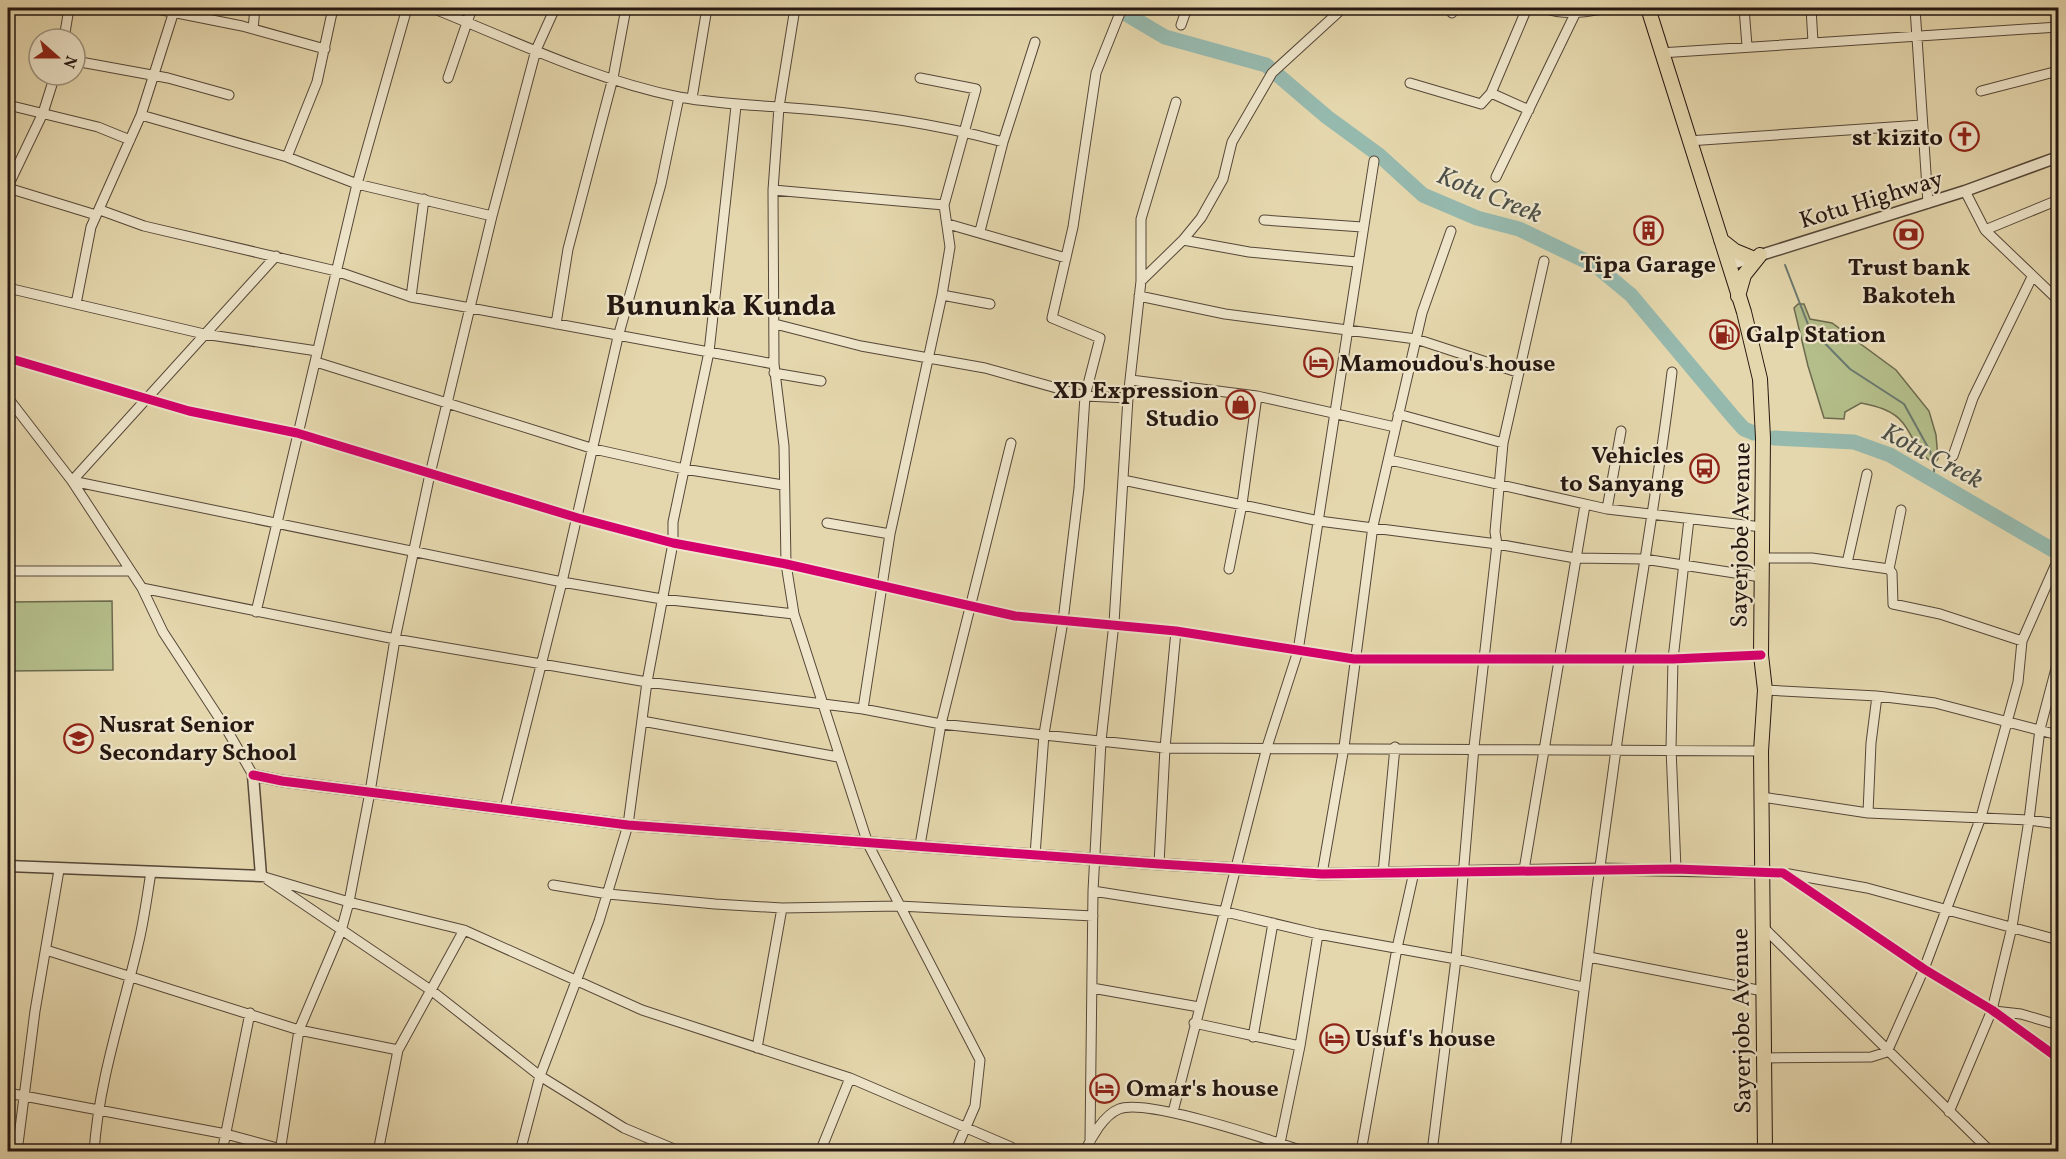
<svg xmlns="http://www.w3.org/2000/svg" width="2066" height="1159" viewBox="0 0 2066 1159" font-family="Vollkorn,serif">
	<rect width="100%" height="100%" fill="#e5d7ad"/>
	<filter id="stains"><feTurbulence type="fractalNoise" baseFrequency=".00333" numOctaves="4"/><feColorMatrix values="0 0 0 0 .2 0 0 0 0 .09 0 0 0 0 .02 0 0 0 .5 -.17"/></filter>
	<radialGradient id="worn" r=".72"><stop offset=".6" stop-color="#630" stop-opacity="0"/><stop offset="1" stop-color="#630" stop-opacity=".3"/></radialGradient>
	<path fill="#b4be8a" stroke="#6c6a4e" stroke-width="1.5" d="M 1798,304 L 1804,304 L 1810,319 L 1832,323 L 1896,370 L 1929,411 L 1936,435 L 1938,459 L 1934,463 C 1917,454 1914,437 1903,423 C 1893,410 1876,406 1861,403 L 1845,412 L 1844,419 L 1824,418 L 1808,366 L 1794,308 Z
		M 112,601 L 113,670 L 8,671 L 8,602 Z"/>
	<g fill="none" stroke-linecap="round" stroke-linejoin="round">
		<path stroke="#69786f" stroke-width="2" d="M 1785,265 L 1809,327 L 1850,369 L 1904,404 L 1930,451 L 1934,466 L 1934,480"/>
		<path stroke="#96b9ae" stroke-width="15" d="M 1116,8 L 1165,37 L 1266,65 L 1327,117 L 1379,155 L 1423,195 L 1477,218 L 1519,229 L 1596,266 L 1631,295 L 1734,418 L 1744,429 L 1754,433
			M 1774,438 L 1854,442 L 1890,455 L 2058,553"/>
		<defs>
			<path id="minor" d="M 152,8 L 242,26 L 325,49
				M 432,8 C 512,40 594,80 679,97 C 713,103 745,105 779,107 C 853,112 931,122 1003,142
				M 795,8 L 779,107 L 773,190 L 774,364 L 784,446 L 786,564 L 794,614 L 868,844 L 980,1060 L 975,1106 L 955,1152
				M 1543,8 C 1567,16 1584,12 1608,8
				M 1744,8 L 1747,46
				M 1811,8 L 1813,42
				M 1915,8 L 1928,203
				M 1452,13 L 1455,8
				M 1181,25 L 1187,8
				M 253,29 L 255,8
				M 64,39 L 69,8
				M 1660,53 L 2058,27
				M 75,61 L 168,78 L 229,95
				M 448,78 L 472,8
				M 920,78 L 976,89 L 944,205
				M 1410,83 L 1481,104 L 1491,93 L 1527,8
				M 1981,91 L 2058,71
				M 1491,93 L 1529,110
				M 679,97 L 661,184 L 618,337 L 562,582 L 662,599 L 794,614
				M 692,98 L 707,8
				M 8,105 L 98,127 L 130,140
				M 141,115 L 287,157 L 357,184 L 492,216
				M 1688,141 L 1921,125
				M 287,157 L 317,82 L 333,8
				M 1496,177 L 1575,14
				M 8,186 L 43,113 L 55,75
				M 8,188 L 96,215
				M 773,190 L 944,205 L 950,247 L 942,295 L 890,534 L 863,709
				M 1965,191 L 1985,230 L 2058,200
				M 100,210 L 144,226 L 336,271 L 411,297 L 774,364
				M 1264,220 L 1362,227
				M 948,224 L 1066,258
				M 1985,230 L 2058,300
				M 980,231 L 1003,142 L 1035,42
				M 1183,240 L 1249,252 L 1357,262
				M 1141,281 L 1183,240 L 1201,218 L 1223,179 L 1232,142 L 1272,73 L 1343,8
				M 8,288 L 204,334 L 317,351
				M 942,295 L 990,304
				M 1139,296 L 1225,314 L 1416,339 L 1517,372
				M 411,297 L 424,199
				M 76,304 L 91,227 L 141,115 L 175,8
				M 556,324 L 568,249 L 613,78 L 626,8
				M 775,324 L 861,346 L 985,368 L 1085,396 L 1128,398
				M 8,358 L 189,411 L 297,433 L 578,518 L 673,543 L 786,564 L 1015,616 L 1176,631 L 1354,659 L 1673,659 L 1761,655
				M 316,362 L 594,449 L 684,469 L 783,485
				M 774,373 L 821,381
				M 1131,380 L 1257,396 L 1395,427
				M 8,398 L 72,481 L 142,588 L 163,632 L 227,730 L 253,775
				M 1398,414 L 1503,443
				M 1953,456 L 1973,398 L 2032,277
				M 1390,460 L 1607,509 L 1762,527
				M 1123,480 L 1319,521 L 1497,544 L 1575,558 L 1644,559 L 1761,577
				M 72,481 L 562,582 L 505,808
				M 72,481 L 276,256
				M 1607,509 L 1621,431
				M 1901,510 L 1889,569 L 1892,573 L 1893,604 L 1940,614 L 2022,641
				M 827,523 L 890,534
				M 1761,558 L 1812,558 L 1889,569
				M 1847,563 L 1867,474
				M 1229,569 L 1242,504 L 1257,396
				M 8,571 L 129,571
				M 142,588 L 395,639 L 647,682 L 863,709 L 941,724 L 1165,748 L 1761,751
				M 256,612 L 357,184 L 407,8
				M 1765,690 L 1877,696 L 1935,703 L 2058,735
				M 642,721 L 838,757
				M 1762,797 L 1868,813 L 2029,820 L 2058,824
				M 1868,813 L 1871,743 L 1877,696
				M 920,845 L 941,724 L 1011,443
				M 1035,855 L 1044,734 L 1063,621 L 1079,488 L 1085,396 L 1100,338 L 1052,318 L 1073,227 L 1096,73 L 1122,8
				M 1159,864 L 1165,748 L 1176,631
				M 1676,869 L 1671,748 L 1673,659 L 1689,519
				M 1524,870 L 1585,505
				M 1762,872 L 1783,873 L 1924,969 L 1992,1010 L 2058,1058
				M 1383,873 L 1395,747
				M 1322,874 L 1344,747 L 1373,526 L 1422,313 L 1451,231
				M 1789,874 L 1867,888 L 2058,940
				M 261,876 L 349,902 L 464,930 L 642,1010 L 850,1078 L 1011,1147 L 1015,1152
				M 268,880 L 432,991 L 540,1076 L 624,1128 L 681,1152
				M 553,885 L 608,894 L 715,904 L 782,908 L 899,906 L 1093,916
				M 1093,891 L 1226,912 L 1318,934 L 1456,959 L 1583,987
				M 1762,926 L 1991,1152
				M 46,950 L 299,1030 L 398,1050
				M 1589,957 L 1763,991
				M 1092,988 L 1199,1007
				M 1994,1011 L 2021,1014 L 2058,1025
				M 1194,1023 L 1300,1046
				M 1253,1037 L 1273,923
				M 757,1048 L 782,908
				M 1763,1058 L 1871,1057 L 1887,1052 L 1924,969 L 1981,817 L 2018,682 L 2022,641 L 2055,566
				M 8,1093 L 226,1134 L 281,1149 L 303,1152
				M 1173,1112 L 1267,747 L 1298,651 L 1374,161
				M 1949,1112 L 1992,1010 L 2012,927 L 2029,820 L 2040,729 L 2058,661
				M 1090,1139 L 1093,891 L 1101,741 L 1114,623 L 1128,398 L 1141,281 L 1141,219 L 1176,102
				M 1280,1143 L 1300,1046 L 1318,934
				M 17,1152 L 35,1011 L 59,870
				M 94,1152 C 99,1080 122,1014 138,945 C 144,921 147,896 151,872
				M 222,1152 L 250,1013
				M 280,1152 L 299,1030 L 341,931 L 349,902 L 370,792 L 395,639 L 430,474 L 492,216 L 536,50 L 555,8
				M 378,1152 L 398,1050 L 464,930
				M 520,1152 L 540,1076 L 599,921 L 628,825 L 647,682 L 673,543 L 673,522 L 709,352 L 736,106
				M 820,1152 L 850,1078
				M 1085,1152 C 1091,1137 1104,1115 1119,1109 C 1147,1098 1273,1141 1306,1152
				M 1361,1152 L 1397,948 L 1414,872
				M 1432,1152 L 1456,959 L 1474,747 L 1497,544 L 1495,532 L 1503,443 L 1544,261
				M 1565,1152 C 1580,1017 1597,883 1616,750 C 1633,624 1657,498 1672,372"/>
			<path id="tertiary" d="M 1729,265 L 1965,191 L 2058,157
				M 8,866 L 261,876 L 253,775 L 282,781 L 628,825 L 1159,864 L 1322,874 L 1601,869 L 1762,872"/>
			<path id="primary" d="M 1648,8 L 1744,312 L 1760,379 L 1763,438 L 1761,655 L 1765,690 L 1761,751 L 1765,1152
				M 1721,240 L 1735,251 L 1752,258
				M 1738,296 L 1744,275 L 1760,255"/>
		</defs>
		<use href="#minor" stroke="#554738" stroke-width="11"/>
		<use href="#tertiary" stroke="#554738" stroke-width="13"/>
		<use href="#primary" stroke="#251711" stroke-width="16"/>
		<use href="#minor" stroke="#eee5ca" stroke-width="9"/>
		<use href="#tertiary" stroke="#eee5ca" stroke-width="10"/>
		<use href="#primary" stroke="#e5d7ad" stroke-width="14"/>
		<defs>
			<path id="cycleway" d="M 8,358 L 189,411 L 297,433 L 578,518 L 673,543 L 786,564 L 1015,616 L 1176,631 L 1354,659 L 1673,659 L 1761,655
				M 253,775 L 282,781 L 628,825 L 1159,864 L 1322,874 L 1676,869 L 1783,873 L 1924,969 L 1992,1010 L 2058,1058"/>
		</defs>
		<use href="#cycleway" stroke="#eee5ca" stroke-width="13"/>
		<use href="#cycleway" stroke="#d6006c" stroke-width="9"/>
	</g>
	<defs>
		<symbol id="church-ring" viewBox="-11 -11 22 22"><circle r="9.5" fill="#eee5ca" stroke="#8f2418" stroke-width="1.5"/><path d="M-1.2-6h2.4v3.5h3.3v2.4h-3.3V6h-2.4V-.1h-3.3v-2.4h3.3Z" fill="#8f2418"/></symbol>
		<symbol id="building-ring" viewBox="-11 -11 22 22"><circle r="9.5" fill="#eee5ca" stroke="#8f2418" stroke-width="1.5"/><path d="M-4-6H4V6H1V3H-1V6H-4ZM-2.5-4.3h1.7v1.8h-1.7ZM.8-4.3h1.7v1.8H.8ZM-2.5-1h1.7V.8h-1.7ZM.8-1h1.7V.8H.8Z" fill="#8f2418"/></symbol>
		<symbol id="bank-ring" viewBox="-11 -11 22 22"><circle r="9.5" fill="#eee5ca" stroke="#8f2418" stroke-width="1.5"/><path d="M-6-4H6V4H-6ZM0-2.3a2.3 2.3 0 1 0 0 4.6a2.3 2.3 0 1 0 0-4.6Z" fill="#8f2418"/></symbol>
		<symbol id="fuel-ring" viewBox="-11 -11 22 22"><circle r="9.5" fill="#eee5ca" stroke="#8f2418" stroke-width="1.5"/><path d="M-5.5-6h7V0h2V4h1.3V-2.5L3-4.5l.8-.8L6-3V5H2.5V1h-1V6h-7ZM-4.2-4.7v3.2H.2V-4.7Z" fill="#8f2418"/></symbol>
		<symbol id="hotel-ring" viewBox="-11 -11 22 22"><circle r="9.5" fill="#eee5ca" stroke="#8f2418" stroke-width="1.5"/><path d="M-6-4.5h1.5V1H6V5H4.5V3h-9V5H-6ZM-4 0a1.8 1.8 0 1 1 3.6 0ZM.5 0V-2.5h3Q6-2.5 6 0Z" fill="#8f2418"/></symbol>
		<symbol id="shop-ring" viewBox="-11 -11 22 22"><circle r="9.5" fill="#eee5ca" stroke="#8f2418" stroke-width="1.5"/><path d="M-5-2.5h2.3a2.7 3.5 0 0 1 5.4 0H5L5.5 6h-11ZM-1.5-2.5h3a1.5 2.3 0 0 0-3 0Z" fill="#8f2418"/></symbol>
		<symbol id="bus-ring" viewBox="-11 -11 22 22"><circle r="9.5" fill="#eee5ca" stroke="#8f2418" stroke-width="1.5"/><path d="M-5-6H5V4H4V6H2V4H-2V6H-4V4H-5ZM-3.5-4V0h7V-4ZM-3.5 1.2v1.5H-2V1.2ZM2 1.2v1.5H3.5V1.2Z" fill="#8f2418"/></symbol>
		<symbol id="school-ring" viewBox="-11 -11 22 22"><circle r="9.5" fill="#eee5ca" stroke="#8f2418" stroke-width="1.5"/><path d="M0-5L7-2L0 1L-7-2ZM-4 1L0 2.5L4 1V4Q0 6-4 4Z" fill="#8f2418"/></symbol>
	</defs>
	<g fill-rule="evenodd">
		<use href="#church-ring" x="1948" y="120" width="33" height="33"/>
		<use href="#building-ring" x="1632" y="214" width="33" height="33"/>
		<use href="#bank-ring" x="1892" y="218" width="33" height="33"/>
		<use href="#fuel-ring" x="1708" y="318" width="33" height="33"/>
		<use href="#hotel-ring" x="1302" y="346" width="33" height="33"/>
		<use href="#shop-ring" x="1224" y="388" width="33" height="33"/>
		<use href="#bus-ring" x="1688" y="452" width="33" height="33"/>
		<use href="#school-ring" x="62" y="722" width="33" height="33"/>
		<use href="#hotel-ring" x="1318" y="1022" width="33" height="33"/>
		<use href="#hotel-ring" x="1088" y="1072" width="33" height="33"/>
	</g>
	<g text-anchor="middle" stroke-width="4.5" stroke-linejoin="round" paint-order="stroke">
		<g font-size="24" font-weight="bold" fill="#251711" stroke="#eee5ca" text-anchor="start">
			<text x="1943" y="145" text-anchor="end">st kizito</text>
			<text x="1648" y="272" text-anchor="middle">Tipa Garage</text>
			<text x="1909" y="275" text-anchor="middle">Trust bank<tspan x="1909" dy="28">Bakoteh</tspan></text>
			<text x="1746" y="342">Galp Station</text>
			<text x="1339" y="371">Mamoudou's house</text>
			<text x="1219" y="398" text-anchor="end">XD Expression<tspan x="1219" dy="28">Studio</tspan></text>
			<text x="1684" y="463" text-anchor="end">Vehicles<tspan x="1684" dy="28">to Sanyang</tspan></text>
			<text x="99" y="732">Nusrat Senior<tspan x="99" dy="28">Secondary School</tspan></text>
			<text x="1355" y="1046">Usuf's house</text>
			<text x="1126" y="1096">Omar's house</text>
		</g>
		<g font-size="24" fill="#251711" stroke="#eee5ca">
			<text transform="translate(1871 199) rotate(-17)" y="8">Kotu Highway</text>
			<text transform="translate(1740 535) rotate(-89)" y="8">Sayerjobe Avenue</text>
			<text transform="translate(1741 1021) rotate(-91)" y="8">Sayerjobe Avenue</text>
		</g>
		<g font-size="26" font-style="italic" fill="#4d5048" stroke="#eee5ca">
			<text transform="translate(1490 194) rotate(22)" y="9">Kotu Creek</text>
			<text transform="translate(1933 455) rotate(28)" y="9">Kotu Creek</text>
		</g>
		<g font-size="30" font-weight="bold" fill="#251711" stroke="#eee5ca">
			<text x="721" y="315">Bununka Kunda</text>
		</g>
	</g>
	<rect width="2066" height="1159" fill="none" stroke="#e5d7ad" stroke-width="30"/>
	<rect x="9" y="9" width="2048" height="1141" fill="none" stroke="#251711" stroke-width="3"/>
	<rect x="15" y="15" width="2036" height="1129" fill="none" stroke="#251711" stroke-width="1.5"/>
	<g transform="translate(57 57) rotate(111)"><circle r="28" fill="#eee5ca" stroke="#9e9380" stroke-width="1.5"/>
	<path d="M0-4.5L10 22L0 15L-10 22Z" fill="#8f2418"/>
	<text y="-9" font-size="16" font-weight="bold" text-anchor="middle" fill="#251711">N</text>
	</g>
	<rect width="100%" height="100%" filter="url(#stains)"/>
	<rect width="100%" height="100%" fill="url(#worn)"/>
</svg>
